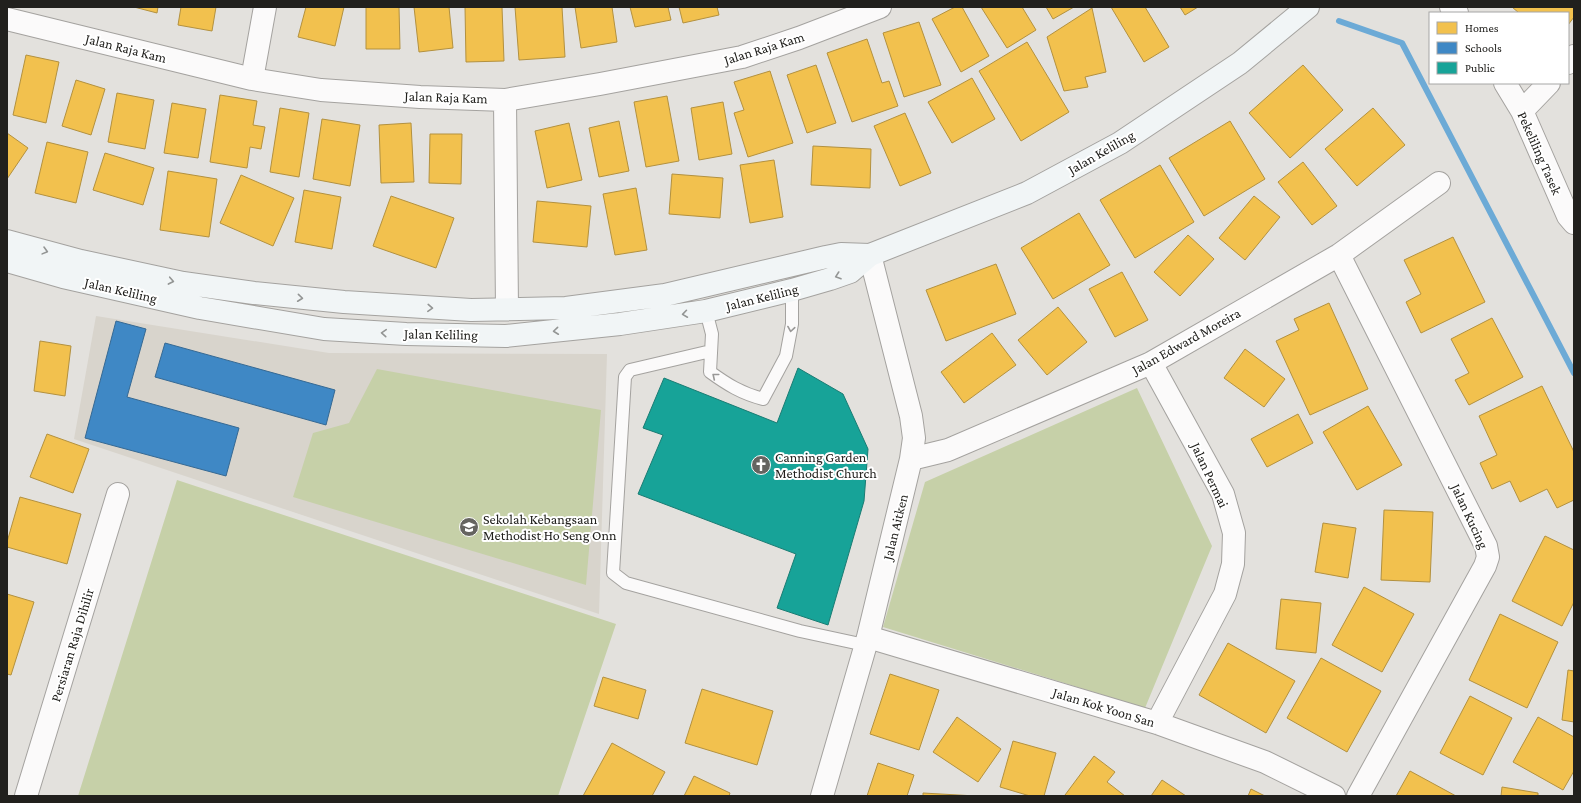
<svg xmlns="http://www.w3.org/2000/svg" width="1581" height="803" viewBox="0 0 1581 803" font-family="'Crimson Pro',serif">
	<rect width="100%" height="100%" fill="#e3e1dd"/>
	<path fill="#d8d4cc" d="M 96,316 L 329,353 L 607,354 L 599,614 L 74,439 Z"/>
	<path fill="#c6d0a8" d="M 377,369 L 601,410 L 586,585 L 293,497 L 313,433 L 349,423 Z
		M 1137,388 L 1212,546 L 1145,708 L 883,627 L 925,482 Z
		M 177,480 L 616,624 L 558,796 L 78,796 Z"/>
	<path fill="#f2c14e" stroke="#b3913f" d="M 134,7 L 158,7 L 157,13 Z
		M 181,7 L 216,7 L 212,31 L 178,25 Z
		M 306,7 L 344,7 L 335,46 L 298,37 Z
		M 366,7 L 399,7 L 400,49 L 366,49 Z
		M 414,7 L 449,7 L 453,48 L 419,52 Z
		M 465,7 L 502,7 L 504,61 L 466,62 Z
		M 515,7 L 562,7 L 565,57 L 519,60 Z
		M 575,7 L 612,7 L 617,42 L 581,48 Z
		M 630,7 L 668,7 L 671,20 L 635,27 Z
		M 679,7 L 717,7 L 719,15 L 683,23 Z
		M 955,7 L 962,7 L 989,56 L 961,72 L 932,19 Z
		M 981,7 L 1022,7 L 1036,30 L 1007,48 Z
		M 1046,7 L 1074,7 L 1053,19 Z
		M 1111,7 L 1145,7 L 1169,47 L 1144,62 Z
		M 1180,7 L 1198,7 L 1185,15 Z
		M 1512,7 L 1574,7 L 1574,17 L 1568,25 L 1568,13 L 1519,13 Z
		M 1092,8 L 1106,72 L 1085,77 L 1088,87 L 1064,91 L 1047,37 Z
		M 919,22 L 941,85 L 904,97 L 883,33 Z
		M 867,39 L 882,83 L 889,81 L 898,106 L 852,122 L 827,53 Z
		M 1027,42 L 1069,112 L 1021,141 L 979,71 Z
		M 26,55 L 59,62 L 46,123 L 13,115 Z
		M 816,65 L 836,123 L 807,133 L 787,75 Z
		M 1303,65 L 1343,110 L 1290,158 L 1249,113 Z
		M 770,71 L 793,143 L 748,157 L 734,113 L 744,110 L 734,82 Z
		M 972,78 L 995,119 L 952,143 L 928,102 Z
		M 76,80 L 105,89 L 91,135 L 62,126 Z
		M 117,93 L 154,100 L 145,149 L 108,142 Z
		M 220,95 L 257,101 L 253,125 L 265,127 L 261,149 L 250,147 L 247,168 L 210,162 Z
		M 667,96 L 679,161 L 646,167 L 634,102 Z
		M 723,102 L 732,154 L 699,160 L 691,108 Z
		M 172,103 L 206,109 L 198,158 L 164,153 Z
		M 280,108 L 309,113 L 299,177 L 270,172 Z
		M 1373,108 L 1405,145 L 1357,186 L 1325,149 Z
		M 905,113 L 931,173 L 900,186 L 874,126 Z
		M 322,119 L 360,125 L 350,186 L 313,179 Z
		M 619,121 L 629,171 L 599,177 L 589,128 Z
		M 1230,121 L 1265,179 L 1204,216 L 1169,158 Z
		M 411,123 L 414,182 L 381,183 L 379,125 Z
		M 569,123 L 582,180 L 547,188 L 535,131 Z
		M 7,133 L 28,148 L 7,179 Z
		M 430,134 L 462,134 L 461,184 L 429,183 Z
		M 47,142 L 88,152 L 76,203 L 35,193 Z
		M 813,146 L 871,149 L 870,188 L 811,185 Z
		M 105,153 L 154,168 L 143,205 L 93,190 Z
		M 774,160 L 783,217 L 750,223 L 740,165 Z
		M 1303,162 L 1337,206 L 1312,225 L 1278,182 Z
		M 1160,165 L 1194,222 L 1135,258 L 1100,200 Z
		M 168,171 L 217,179 L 209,237 L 160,230 Z
		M 672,174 L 723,178 L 720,218 L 669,214 Z
		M 241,175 L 294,198 L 273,246 L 220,223 Z
		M 636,188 L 647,250 L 615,255 L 603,194 Z
		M 304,190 L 341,197 L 332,249 L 295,242 Z
		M 391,196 L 454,218 L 436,268 L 373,246 Z
		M 1254,196 L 1280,217 L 1245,260 L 1219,238 Z
		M 537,201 L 591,206 L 587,247 L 533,242 Z
		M 1079,213 L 1110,265 L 1053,299 L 1021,248 Z
		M 1188,235 L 1214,259 L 1180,296 L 1154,272 Z
		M 1453,237 L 1485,302 L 1421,333 L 1406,302 L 1421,294 L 1404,260 Z
		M 996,264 L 1016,314 L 946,341 L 926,290 Z
		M 1122,272 L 1148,320 L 1115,337 L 1089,289 Z
		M 1329,303 L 1368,389 L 1310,415 L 1276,341 L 1299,330 L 1294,319 Z
		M 1058,307 L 1087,342 L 1047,375 L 1018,340 Z
		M 1492,318 L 1523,377 L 1469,405 L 1455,380 L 1469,373 L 1451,339 Z
		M 992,333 L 1016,365 L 964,403 L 941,372 Z
		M 40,341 L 71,346 L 65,396 L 34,391 Z
		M 1245,349 L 1285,379 L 1264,407 L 1224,378 Z
		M 1542,386 L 1574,452 L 1574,500 L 1557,508 L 1547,489 L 1520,502 L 1510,481 L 1492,489 L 1480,463 L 1497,455 L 1479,416 Z
		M 1368,406 L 1402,465 L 1357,490 L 1323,432 Z
		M 1298,414 L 1313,443 L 1267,467 L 1251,439 Z
		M 47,434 L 89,449 L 73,493 L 30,477 Z
		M 20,497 L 81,514 L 67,564 L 7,547 L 7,542 Z
		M 1384,510 L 1433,512 L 1430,582 L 1381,580 Z
		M 1323,523 L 1356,528 L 1348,578 L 1315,572 Z
		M 1545,536 L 1574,550 L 1574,602 L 1562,626 L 1512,601 Z
		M 1364,587 L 1414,614 L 1382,672 L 1332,645 Z
		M 7,594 L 34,602 L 11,675 L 7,674 Z
		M 1281,599 L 1321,603 L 1316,653 L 1276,649 Z
		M 1500,614 L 1558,642 L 1527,708 L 1469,680 Z
		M 1228,643 L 1295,681 L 1266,733 L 1199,695 Z
		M 1321,658 L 1381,691 L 1347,752 L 1287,718 Z
		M 1568,670 L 1574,671 L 1574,722 L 1562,720 Z
		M 890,674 L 939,690 L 919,750 L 870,734 Z
		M 603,677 L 646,690 L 638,719 L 594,706 Z
		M 702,689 L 773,711 L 757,765 L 685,743 Z
		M 1470,696 L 1512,718 L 1483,775 L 1440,753 Z
		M 957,717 L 1001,749 L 978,782 L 933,752 Z
		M 1538,717 L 1574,737 L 1574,771 L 1563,790 L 1513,762 Z
		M 1013,741 L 1056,753 L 1044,796 L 1030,796 L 1000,787 Z
		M 612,743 L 665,772 L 652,796 L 583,796 Z
		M 1094,756 L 1115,772 L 1107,782 L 1125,796 L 1067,796 L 1065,795 Z
		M 878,763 L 914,775 L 907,796 L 867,796 Z
		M 1410,771 L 1456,796 L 1396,796 Z
		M 694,776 L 730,793 L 729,796 L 684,796 Z
		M 1162,780 L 1186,796 L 1151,796 Z
		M 1502,787 L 1538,793 L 1538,796 L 1501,796 Z
		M 1251,789 L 1265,796 L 1248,796 Z
		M 923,793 L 976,796 L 923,796 Z"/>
	<path fill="#3f88c5" stroke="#366993" d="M 116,321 L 146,329 L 127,397 L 239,428 L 226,476 L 85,438 Z
		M 165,343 L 335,390 L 326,425 L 155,377 Z"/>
	<path fill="#17a398" stroke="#1a7c73" d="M 798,368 L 843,394 L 868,449 L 864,501 L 828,625 L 777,608 L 796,554 L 638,494 L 663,435 L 643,428 L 664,378 L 777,423 Z"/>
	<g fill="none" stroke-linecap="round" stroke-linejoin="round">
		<path stroke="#6caad6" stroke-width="6" d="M 1339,21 L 1402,43 L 1574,373"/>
		<defs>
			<path id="lane" d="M 706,311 L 712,334 L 710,372 C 728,385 741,393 763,399 L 786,356 L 792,324 L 792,290
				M 711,351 L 630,370 L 625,377 L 613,573 L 626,583 L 800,631 L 865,645"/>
			<path id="street" d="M 1451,7 L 1457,13
				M 7,19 L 252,79 L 321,90 L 420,97 L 505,100 L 600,84 L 742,57 L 799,38 L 880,7
				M 1568,63 L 1574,56
				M 252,79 L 265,7
				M 1505,83 L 1522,111 L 1568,216 L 1574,223
				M 505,100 L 507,309
				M 1522,111 L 1549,83
				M 1339,255 L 1486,546 L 1488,557 L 1485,566 L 1358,796
				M 1151,363 L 1223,494 L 1234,533 L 1233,564 L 1225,594 L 1157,723
				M 911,459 L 948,450 L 1151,363 L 1339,255 L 1439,183
				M 868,637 L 1157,723 L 1265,762 L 1334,796
				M 26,796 L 118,494
				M 822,796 L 868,637 L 911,459 L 914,438 L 911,416 L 870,255"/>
			<path id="secondary" d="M 7,241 L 81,261 L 183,283 L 254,293 L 344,302 L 471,310 L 566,308 L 665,295 L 826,257 L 841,254 L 870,255
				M 7,261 L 63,277 L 200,308 L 324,329 L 406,334 L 506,336 L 620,324 L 706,311 L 792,290 L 830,279 L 850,272 L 870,255 L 1027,193 L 1120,143 L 1240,63 L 1308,7"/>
		</defs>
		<use href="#lane" stroke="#a4a29f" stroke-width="14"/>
		<use href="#street" stroke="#a4a29f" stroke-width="24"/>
		<use href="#secondary" stroke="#a4a29f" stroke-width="24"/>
		<use href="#lane" stroke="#fbfafa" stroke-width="12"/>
		<use href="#street" stroke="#fbfafa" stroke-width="22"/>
		<use href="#secondary" stroke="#f1f5f6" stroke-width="22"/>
	</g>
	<defs><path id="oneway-chevron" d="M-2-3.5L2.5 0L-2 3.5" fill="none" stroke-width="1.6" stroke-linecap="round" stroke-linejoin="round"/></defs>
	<g stroke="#939594">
		<use href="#oneway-chevron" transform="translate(45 251) rotate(15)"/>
		<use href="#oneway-chevron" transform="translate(838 276) rotate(161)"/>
		<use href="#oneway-chevron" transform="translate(171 281) rotate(11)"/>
		<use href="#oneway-chevron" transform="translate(300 298) rotate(6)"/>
		<use href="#oneway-chevron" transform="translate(430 308) rotate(3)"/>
		<use href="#oneway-chevron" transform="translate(685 314) rotate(172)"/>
		<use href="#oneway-chevron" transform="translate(556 331) rotate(174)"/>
		<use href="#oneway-chevron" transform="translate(384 333) rotate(-176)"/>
	</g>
	<g stroke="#999897">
		<use href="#oneway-chevron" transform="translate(791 329) rotate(99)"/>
		<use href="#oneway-chevron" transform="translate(715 376) rotate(-141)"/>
	</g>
	<defs>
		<symbol id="church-disc" viewBox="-11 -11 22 22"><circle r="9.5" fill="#656460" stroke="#fff"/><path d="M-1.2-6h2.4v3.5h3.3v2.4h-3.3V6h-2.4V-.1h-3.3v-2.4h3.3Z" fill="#fff"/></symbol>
		<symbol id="school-disc" viewBox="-11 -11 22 22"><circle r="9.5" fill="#656460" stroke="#fff"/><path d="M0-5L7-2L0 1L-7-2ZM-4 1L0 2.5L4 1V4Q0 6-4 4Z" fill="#fff"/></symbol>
	</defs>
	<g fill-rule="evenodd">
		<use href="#church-disc" x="750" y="454" width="22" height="22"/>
		<use href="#school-disc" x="458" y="516" width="22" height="22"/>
	</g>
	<g text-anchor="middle" stroke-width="4" stroke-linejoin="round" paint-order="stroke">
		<g font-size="14" fill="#21201d" stroke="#fff">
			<text transform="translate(126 48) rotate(14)" y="5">Jalan Raja Kam</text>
			<text transform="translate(764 48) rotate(-17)" y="5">Jalan Raja Kam</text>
			<text transform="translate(446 97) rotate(2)" y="5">Jalan Raja Kam</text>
			<text transform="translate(1101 152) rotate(-30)" y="5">Jalan Keliling</text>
			<text transform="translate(1540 153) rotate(66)" y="5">Pekeliling Tasek</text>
			<text transform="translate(121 290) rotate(13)" y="5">Jalan Keliling</text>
			<text transform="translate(762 297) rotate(-14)" y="5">Jalan Keliling</text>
			<text transform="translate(441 334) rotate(1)" y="5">Jalan Keliling</text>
			<text transform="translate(1186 341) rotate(-29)" y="5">Jalan Edward Moreira</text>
			<text transform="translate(1210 475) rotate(65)" y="5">Jalan Permai</text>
			<text transform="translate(1470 516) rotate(65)" y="5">Jalan Kucing</text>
			<text transform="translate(895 527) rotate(-76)" y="5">Jalan Aitken</text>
			<text transform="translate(72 645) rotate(-73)" y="5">Persiaran Raja Dihilir</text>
			<text transform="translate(1104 707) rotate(17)" y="5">Jalan Kok Yoon San</text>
		</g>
		<g font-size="14" fill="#21201d" stroke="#fff" text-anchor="start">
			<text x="775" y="462">Canning Garden<tspan x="775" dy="16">Methodist Church</tspan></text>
			<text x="483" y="524">Sekolah Kebangsaan<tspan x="483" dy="16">Methodist Ho Seng Onn</tspan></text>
		</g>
	</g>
	<rect width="1581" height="803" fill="none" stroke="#21201d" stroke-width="16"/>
	<rect x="1429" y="12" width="140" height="72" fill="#ffffff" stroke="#a6a6a5"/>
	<rect x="1437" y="22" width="20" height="12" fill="#f2c14e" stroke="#a6a6a5"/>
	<text x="1465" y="32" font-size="12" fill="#21201d">Homes</text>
	<rect x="1437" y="42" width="20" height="12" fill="#3f88c5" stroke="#a6a6a5"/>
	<text x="1465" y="52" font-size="12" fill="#21201d">Schools</text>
	<rect x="1437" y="62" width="20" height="12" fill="#17a398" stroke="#a6a6a5"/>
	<text x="1465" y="72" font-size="12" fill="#21201d">Public</text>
</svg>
